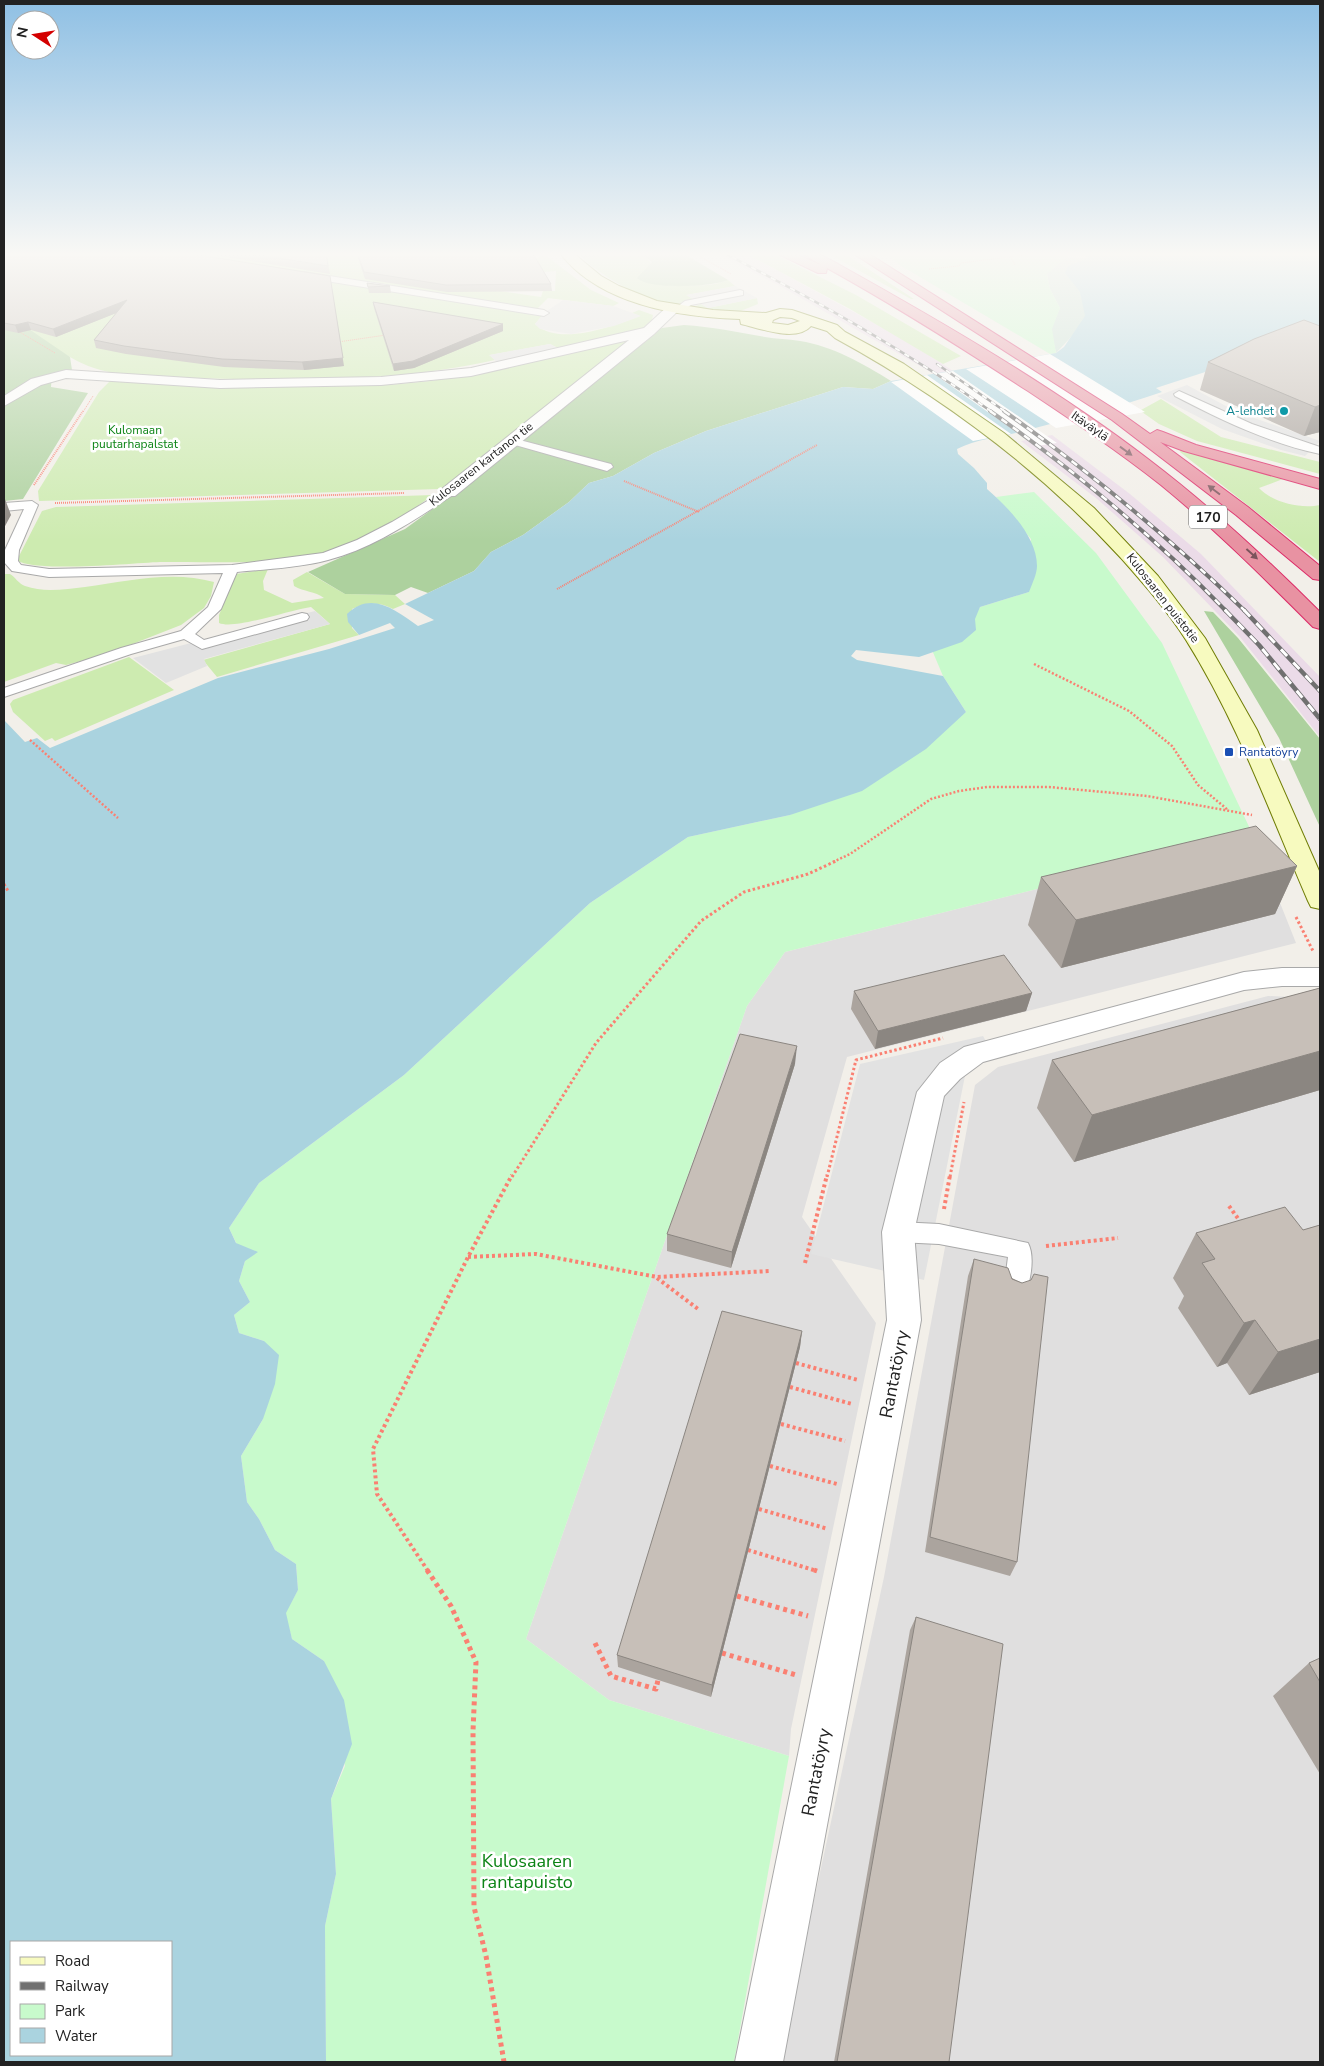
<svg xmlns="http://www.w3.org/2000/svg" width="1324" height="2066" viewBox="0 0 1324 2066" font-family="'Nunito Sans',sans-serif">
	<rect width="100%" height="100%" fill="#f2efe9"/>
	<path fill="#e0dfdf" d="M 1253,835 L 1296,943 L 847,1057 L 802,1217 L 876,1323 L 791,1729 L 789,1756 L 609,1700 L 526,1639 L 747,1006 L 785,952 Z
		M 1268,996 L 1291,997 L 1320,1012 L 1320,2062 L 779,2062 L 884,1577 L 975,1085 L 998,1067 Z"/>
	<path fill="#ebdbe8" d="M 713,252 L 743,252 L 909,342 L 953,371 L 934,374 L 778,285 Z
		M 1052,435 L 1130,494 L 1201,554 L 1320,677 L 1320,737 L 1240,637 L 1163,557 L 1096,498 L 1021,441 Z"/>
	<path fill="#cdebb0" d="M 17,252 L 536,252 L 493,290 L 541,297 L 543,291 L 555,291 L 556,271 L 544,272 L 530,262 L 544,254 L 591,290 L 619,303 L 613,306 L 548,298 L 531,315 L 542,316 L 535,324 C 559,347 613,326 640,316 L 632,313 L 639,310 L 653,315 L 652,320 L 643,328 L 558,348 L 550,344 L 490,355 L 495,360 C 398,382 292,381 192,378 C 161,377 124,378 94,368 C 64,358 30,330 4,312 Z
		M 743,252 L 770,252 L 856,295 L 961,356 L 943,364 L 850,309 Z
		M 825,252 L 842,252 L 914,299 L 911,299 Z
		M 629,254 L 646,257 L 667,285 C 687,285 710,288 728,280 L 735,286 L 687,295 L 693,299 C 687,300 681,303 675,305 C 657,310 594,271 583,258 Z
		M 757,298 L 758,304 L 738,312 L 690,308 L 701,304 L 708,308 Z
		M 638,337 L 449,486 L 440,489 L 39,501 L 38,491 L 99,392 L 110,381 L 198,387 L 388,385 L 431,381 L 561,356 Z
		M 1161,399 L 1221,437 L 1320,462 L 1320,474 L 1197,441 L 1159,424 L 1142,412 L 1144,412 L 1141,410 Z
		M 1181,449 L 1283,479 L 1259,488 C 1273,503 1301,509 1320,505 L 1320,562 L 1180,452 Z
		M 433,495 C 403,517 370,538 334,550 C 279,567 216,561 160,562 C 134,563 33,573 17,560 L 42,511 L 56,507 Z
		M 268,569 L 263,581 L 264,590 L 292,603 L 324,598 C 315,591 304,592 294,586 L 293,580 L 307,572 L 345,594 L 395,595 L 405,604 L 393,609 C 379,601 366,603 352,609 L 352,628 L 359,635 L 217,677 L 203,660 L 330,624 L 311,607 C 289,610 235,630 219,623 L 219,615 L 236,574 Z
		M 4,574 L 10,574 C 15,577 19,584 25,586 C 44,593 66,589 85,587 C 127,581 173,570 214,582 L 211,596 L 204,608 L 181,625 L 107,654 L 66,665 L 56,663 L 4,682 Z
		M 129,657 L 174,690 L 55,741 L 52,738 L 45,741 L 13,712 L 10,704 L 13,700 Z"/>
	<path fill="#add19e" d="M 578,252 L 681,252 L 728,280 C 712,287 649,290 637,278 L 652,262 C 637,247 602,256 583,258 Z
		M 4,312 L 70,357 L 72,370 L 52,373 L 51,387 L 88,393 L 23,499 L 4,501 Z
		M 684,325 C 712,327 738,332 765,337 C 776,339 788,339 800,341 C 832,346 864,364 891,381 L 873,389 L 843,387 L 706,431 L 654,453 L 613,476 L 589,483 L 569,502 L 523,535 L 491,552 L 474,571 L 428,593 L 411,587 L 395,595 L 345,594 L 308,572 L 405,529 L 460,489 L 653,333 L 662,328 Z
		M 1204,611 L 1213,612 L 1238,638 L 1320,739 L 1320,827 L 1279,738 Z"/>
	<path fill="#c6e0d4" d="M 1067,257 L 1089,258 L 1125,279 L 1056,353 L 1051,329 L 1060,308 L 1050,289 L 1047,273 Z"/>
	<path fill="#c8facc" d="M 884,252 L 1048,252 L 1067,257 L 1047,274 L 1050,289 L 1060,308 L 1052,329 L 1056,353 L 1050,354 L 898,264 Z
		M 1034,492 L 1096,553 L 1162,643 L 1253,835 L 785,952 L 747,1006 L 526,1639 L 609,1700 L 789,1756 L 734,2062 L 326,2062 L 325,1926 L 336,1874 L 331,1799 L 345,1766 L 324,1661 L 292,1639 L 285,1613 L 298,1590 L 296,1564 L 275,1550 L 259,1519 L 247,1502 L 241,1456 L 263,1419 L 264,1341 L 239,1333 L 234,1315 L 250,1302 L 239,1281 L 245,1261 L 229,1228 L 259,1183 L 404,1075 L 590,903 L 688,837 L 790,815 L 966,712 L 943,676 L 932,650 L 962,641 L 980,607 L 1029,592 L 1031,539 L 996,497 Z"/>
	<path fill="#e2e2e2" d="M 735,286 L 757,298 L 708,308 L 686,295 Z
		M 563,300 L 613,306 L 641,316 L 614,326 L 571,334 L 540,329 L 535,324 L 544,313 Z
		M 550,344 L 565,352 L 501,366 L 489,355 Z
		M 1187,385 L 1237,412 L 1320,441 L 1305,456 L 1281,450 L 1222,429 L 1157,396 Z
		M 315,611 L 330,624 L 204,659 L 207,666 L 166,683 L 133,658 Z
		M 983,1036 L 991,1050 L 965,1076 L 924,1280 L 811,1254 L 860,1064 Z"/>
	<path fill="#aad3df" fill-rule="evenodd" d="M 1082,252 L 1320,252 L 1320,344 L 1307,339 L 1156,388 L 1162,392 C 1116,408 1068,419 1020,432 C 998,437 977,439 957,449 L 958,454 L 974,468 L 987,483 L 987,489 C 1008,507 1037,537 1037,566 C 1037,574 1032,584 1029,592 L 980,607 L 975,619 L 976,630 L 962,642 L 919,657 L 856,650 L 851,656 L 857,660 L 943,676 L 966,712 L 926,749 L 862,791 L 790,815 L 688,837 L 590,903 L 404,1075 L 259,1183 L 229,1228 L 236,1243 L 258,1252 L 245,1261 L 239,1281 L 250,1302 L 234,1315 L 239,1333 L 264,1341 L 279,1355 L 275,1384 L 263,1419 L 241,1456 L 247,1502 L 259,1519 L 275,1550 L 296,1564 L 298,1590 L 286,1613 L 292,1639 L 324,1661 L 344,1700 L 352,1744 L 331,1799 L 336,1874 L 325,1926 L 326,2062 L 4,2062 L 4,720 L 25,742 L 37,738 L 50,748 L 218,678 L 329,649 L 395,628 L 390,623 L 359,635 L 348,622 L 347,614 C 372,590 396,611 418,626 L 434,620 L 405,604 L 474,571 L 491,552 L 523,535 L 569,502 L 589,483 L 613,476 L 654,453 L 706,431 L 843,387 L 873,389 L 891,381 L 1056,353 L 1064,347 L 1085,316 L 1080,292 L 1065,273 L 1068,266 L 1088,258 ZM 11,1942 L 171,1942 L 171,2055 L 11,2055 Z"/>
	<path fill="#fff" d="M 1050,354 L 1145,412 L 1056,428 L 966,369 Z
		M 953,371 L 1057,443 L 1036,446 L 934,374 Z
		M 927,375 L 1011,434 L 973,441 L 891,382 Z"/>
	<g fill="none" stroke-linecap="round" stroke-linejoin="round">
		<defs>
			<path id="lane" d="M 304,272 L 544,310 L 549,313 L 544,316 L 301,277 L 299,275 Z
				M 740,290 L 743,291 L 743,295 L 691,305 L 678,313 L 673,310 L 685,301 Z
				M 1179,391 L 1252,424 L 1320,447 L 1320,454 C 1269,443 1221,420 1175,396 L 1174,394 Z
				M 512,438 L 611,464 L 613,467 L 607,471 L 508,443 L 506,441 Z
				M 449,488 L 455,492 L 453,495 C 414,520 374,548 328,560 C 299,568 266,569 237,572 L 221,609 L 195,634 L 204,640 L 302,613 L 307,614 L 309,617 L 307,620 L 202,649 L 184,639 L 131,654 L 4,697 L 4,688 L 121,648 L 181,631 L 208,607 L 223,573 L 49,577 L 12,571 L 4,562 L 5,550 L 24,509 L 4,511 L 4,503 L 32,501 L 38,505 L 19,550 L 18,561 L 21,565 L 49,569 L 232,565 L 323,553 L 357,540 L 392,522 Z
				M 898,1222 L 939,1224 L 1028,1243 C 1035,1256 1031,1282 1024,1295 L 1016,1298 L 1008,1295 L 1004,1288 L 1008,1257 L 939,1244 L 898,1242 L 890,1239 L 887,1232 L 890,1225 Z"/>
			<path id="street" d="M 673,305 L 680,309 L 654,334 L 455,496 L 443,496 L 441,492 L 443,488 L 629,340 L 471,376 L 381,385 L 220,388 L 66,378 L 41,385 L 4,406 L 4,396 L 31,379 L 66,370 L 220,380 L 381,377 L 471,368 L 644,328 L 668,306 Z
				M 1282,968 L 1320,968 L 1320,986 L 1282,986 L 1244,990 L 983,1062 L 960,1079 L 944,1096 L 914,1232 L 921,1320 L 783,2062 L 735,2062 L 887,1320 L 882,1232 L 917,1092 L 940,1063 L 964,1047 L 1244,972 Z"/>
			<path id="secondary" d="M 559,252 L 572,252 L 601,276 L 619,286 L 657,301 L 713,310 L 766,313 L 780,309 L 792,310 L 837,325 L 845,332 L 904,364 L 1004,433 L 1094,508 L 1158,576 L 1205,638 L 1257,730 L 1320,873 L 1320,909 L 1311,907 L 1308,901 C 1270,813 1237,721 1186,640 C 1167,610 1143,583 1120,557 C 1038,468 941,396 835,338 L 827,331 L 811,326 C 796,343 759,328 741,324 L 740,319 C 679,317 599,305 559,252 ZM 780,317 L 792,318 L 800,321 L 788,325 L 772,323 L 773,320 Z"/>
			<path id="highway" d="M 774,252 L 791,252 L 821,265 L 800,252 L 815,252 L 838,264 C 942,322 1054,387 1148,459 C 1210,506 1266,558 1320,612 L 1320,629 L 1313,627 C 1264,578 1215,529 1161,485 C 1118,451 1073,421 1028,391 C 962,348 896,306 827,268 L 826,273 L 818,273 Z
				M 851,252 L 866,252 L 1122,414 L 1150,434 L 1157,430 L 1163,432 L 1196,445 L 1320,479 L 1320,489 L 1184,451 L 1160,442 L 1248,507 L 1320,566 L 1320,580 L 1313,579 L 1236,515 L 1112,420 Z"/>
		</defs>
		<use href="#lane" stroke="#a9a9a9" stroke-width="2"/>
		<use href="#street" stroke="#a9a9a9" stroke-width="2"/>
		<use href="#secondary" stroke="#707d05" stroke-width="2"/>
		<use href="#highway" stroke="#dc2a67" stroke-width="2"/>
		<path stroke="#fa8072" stroke-width="1" stroke-dasharray="1 1" stroke-linecap="butt" d="M 692,252 L 731,274
			M 1008,252 L 1015,265
			M 929,269 L 959,266 L 961,263 L 1048,252
			M 18,331 L 55,353
			M 338,342 L 386,335
			M 83,412 L 93,396"/>
		<path stroke="#fa8072" stroke-width="2" stroke-dasharray="1 1" stroke-linecap="butt" d="M 624,481 L 699,512
			M 34,485 L 83,411
			M 55,503 L 404,493
			M 557,589 L 817,445"/>
		<path stroke="#fa8072" stroke-width="2.5" stroke-dasharray="2 2" stroke-linecap="butt" d="M 1034,664 L 1129,711 L 1172,746 L 1198,785 L 1228,810
			M 30,740 L 118,818
			M 833,862 L 850,854 L 931,799 L 959,791 L 987,787 L 1049,787 L 1147,796 L 1252,815"/>
		<path stroke="#fa8072" stroke-width="3" stroke-dasharray="2.5 2.5" stroke-linecap="butt" d="M 4,884 L 8,891
			M 1296,917 L 1313,951
			M 512,1177 L 596,1043 L 701,921 L 744,892 L 808,874 L 836,861
			M 827,1177 L 856,1060 L 943,1038
			M 950,1177 L 964,1102"/>
		<path stroke="#fa8072" stroke-width="4" stroke-dasharray="3 3" stroke-linecap="butt" d="M 1229,1206 L 1242,1224
			M 944,1209 L 950,1175
			M 1046,1246 L 1118,1238
			M 468,1257 L 536,1254 L 657,1277 L 770,1271
			M 805,1263 L 827,1175
			M 657,1278 L 698,1309
			M 796,1363 L 858,1380
			M 790,1387 L 852,1404
			M 781,1424 L 845,1441
			M 770,1466 L 837,1484
			M 759,1509 L 828,1529
			M 748,1550 L 817,1571
			M 428,1571 L 377,1494 L 373,1449 L 468,1257 L 512,1175"/>
		<path stroke="#fa8072" stroke-width="5" stroke-dasharray="4 4" stroke-linecap="butt" d="M 427,1570 L 451,1606 L 476,1662 L 473,1731 L 474,1907 L 486,1956 L 504,2062
			M 814,1570 L 817,1571
			M 737,1596 L 808,1616
			M 595,1643 L 611,1676 L 656,1689 L 658,1680
			M 722,1653 L 796,1675"/>
		<use href="#lane" fill="#fff" fill-rule="evenodd"/>
		<use href="#street" fill="#fff" fill-rule="evenodd"/>
		<use href="#secondary" fill="#f7fabf" fill-rule="evenodd"/>
		<use href="#highway" fill="#e892a2" fill-rule="evenodd"/>
		<defs>
			<path id="rail-far2" d="M 722,252 C 815,300 907,351 992,412
				M 937,364 L 1006,412"/>
			<path id="rail-far1" d="M 990,411 C 1075,471 1154,536 1226,611
				M 1004,411 C 1090,472 1170,538 1245,611"/>
			<path id="rail" d="M 1225,610 L 1259,645 L 1320,719
				M 1244,610 L 1320,691"/>
		</defs>
		<use href="#rail-far2" stroke="#707070" stroke-width="2.5"/>
		<use href="#rail-far1" stroke="#707070" stroke-width="4"/>
		<use href="#rail" stroke="#707070" stroke-width="4.5"/>
		<use href="#rail-far2" stroke="#fff" stroke-width="2" stroke-dasharray="5.5" stroke-linecap="butt"/>
		<use href="#rail-far1" stroke="#fff" stroke-width="2.5" stroke-dasharray="7" stroke-linecap="butt"/>
		<use href="#rail" stroke="#fff" stroke-width="3" stroke-dasharray="9" stroke-linecap="butt"/>
	</g>
	<path fill="#aba49e" d="M 4,252 L 344,366 L 304,370 L 224,367 L 126,354 L 96,348 L 94,340 L 116,313 L 56,337 L 31,330 L 18,333 L 4,330 Z
		M 196,252 L 326,252 L 330,274 Z
		M 356,252 L 532,252 L 551,284 L 552,291 L 447,292 L 365,279 Z
		M 367,283 L 390,286 L 391,293 L 369,293 Z
		M 373,302 L 503,331 L 414,368 L 394,371 L 374,308 Z
		M 1304,320 L 1320,432 L 1304,436 L 1200,390 L 1208,362 Z
		M 1297,866 L 1275,914 L 1061,968 L 1028,925 L 1041,877 Z
		M 1320,988 L 1320,1090 L 1074,1162 L 1037,1108 L 1052,1060 Z
		M 854,991 L 1032,993 L 1026,1011 L 875,1049 L 851,1009 Z
		M 795,1064 L 731,1268 L 667,1251 L 667,1234 Z
		M 1320,1225 L 1320,1372 L 1249,1395 L 1227,1363 L 1217,1367 L 1178,1308 L 1184,1296 L 1173,1278 L 1196,1233 L 1303,1230 Z
		M 974,1259 L 1022,1283 L 1017,1562 L 1010,1576 L 925,1552 L 968,1276 Z
		M 802,1331 L 800,1347 L 711,1697 L 618,1667 L 617,1655 Z
		M 916,1617 L 949,2062 L 834,2062 L 910,1630 Z
		M 1320,1658 L 1320,1774 L 1273,1696 L 1309,1663 Z"/>
	<path fill="#8b8681" d="M 330,276 L 344,366 L 304,370 L 302,362 Z
		M 127,300 L 129,308 L 56,337 L 53,329 Z
		M 28,322 L 31,330 L 18,333 L 15,325 Z
		M 503,324 L 503,331 L 414,368 L 394,371 L 393,364 Z
		M 1320,405 L 1320,432 L 1304,436 L 1315,407 Z
		M 5,499 L 11,515 L 4,528 L 4,501 Z
		M 1297,866 L 1275,914 L 1061,968 L 1076,920 Z
		M 1032,993 L 1026,1011 L 875,1049 L 878,1031 Z
		M 797,1046 L 795,1064 L 731,1268 L 732,1252 Z
		M 1320,1051 L 1320,1090 L 1074,1162 L 1092,1115 Z
		M 1255,1320 L 1227,1363 L 1217,1367 L 1244,1323 Z
		M 802,1331 L 800,1347 L 711,1697 L 712,1685 Z
		M 1320,1339 L 1320,1372 L 1249,1395 L 1278,1352 Z"/>
	<path fill="#c7bfb8" stroke="#8b8681" d="M 4,252 L 180,252 L 330,276 L 343,358 L 302,362 L 222,359 L 124,346 L 94,340 L 127,300 L 53,329 L 28,322 L 15,325 L 4,323 Z
		M 240,252 L 326,252 L 328,266 Z
		M 357,252 L 532,252 L 551,284 L 446,285 L 364,272 Z
		M 367,283 L 390,286 L 368,287 Z
		M 373,302 L 503,324 L 413,361 L 393,364 Z
		M 1304,320 L 1320,326 L 1320,405 L 1315,407 L 1208,362 L 1254,339 Z
		M 1256,826 L 1297,866 L 1076,920 L 1041,877 Z
		M 1004,955 L 1032,993 L 878,1031 L 854,991 Z
		M 1320,988 L 1320,1051 L 1092,1115 L 1052,1060 Z
		M 740,1034 L 797,1046 L 732,1252 L 667,1234 Z
		M 1285,1207 L 1303,1230 L 1320,1225 L 1320,1339 L 1278,1352 L 1255,1320 L 1244,1323 L 1202,1263 L 1215,1259 L 1196,1233 Z
		M 974,1259 L 1008,1268 L 1012,1279 L 1022,1283 L 1031,1280 L 1034,1274 L 1048,1277 L 1017,1562 L 930,1537 Z
		M 722,1311 L 802,1331 L 712,1685 L 617,1655 Z
		M 916,1617 L 1003,1644 L 949,2062 L 837,2062 Z
		M 1320,1658 L 1320,1682 L 1309,1663 Z"/>
	<defs><path id="oneway-solid" d="M-6-.8H1V-3.2L6.5 0L1 3.2V.8H-6Z" transform="scale(1.25)"/></defs>
	<g fill="#7b545c">
		<use href="#oneway-solid" transform="translate(1126 451) rotate(36)"/>
		<use href="#oneway-solid" transform="translate(1214 490) rotate(-143)"/>
		<use href="#oneway-solid" transform="translate(1252 554) rotate(42)"/>
	</g>
	<linearGradient id="sky" x2="0" y2="1"><stop stop-color="#8fc0e4"/><stop offset="0.47" stop-color="#f9f8f5"/><stop offset="1" stop-color="#f9f8f5" stop-opacity="0"/></linearGradient>
	<rect width="1324" height="541" fill="url(#sky)"/>
	<circle fill="#0f9aa8" stroke="#fff" stroke-width="2" cx="1284" cy="411" r="5"/>
	<rect fill="#1a4fb4" stroke="#fff" stroke-width="2" x="1224" y="747" width="10" height="10" rx="2.5"/>
	<g text-anchor="middle" stroke-width="5" stroke-linejoin="round" paint-order="stroke">
		<g font-size="12" fill="#0d838f" stroke="#fff" text-anchor="end">
			<text x="1274" y="415">A-lehdet</text>
		</g>
		<g font-size="12" fill="#222" stroke="#fff">
			<text transform="translate(1090 426) rotate(35)" y="4">Itäväylä</text>
			<text transform="translate(481 464) rotate(-38)" y="4">Kulosaaren kartanon tie</text>
			<text transform="translate(1163 598) rotate(52)" y="4">Kulosaaren puistotie</text>
		</g>
		<g font-size="12" fill="#0c8416" stroke="#fff">
			<text x="135" y="434">Kulomaan<tspan x="135" dy="14">puutarhapalstat</tspan></text>
		</g>
		<g font-size="12" fill="#164399" stroke="#fff" text-anchor="start">
			<text x="1239" y="756">Rantatöyry</text>
		</g>
		<rect fill="#fff" stroke="#646464" stroke-width="1" x="1189" y="505.5" width="38" height="23" rx="4"/>
		<g font-size="14" font-weight="bold" fill="#222">
			<text x="1208" y="522">170</text>
		</g>
		<g font-size="18" fill="#222" stroke="#fff">
			<text transform="translate(894 1374) rotate(-79)" y="6">Rantatöyry</text>
			<text transform="translate(816 1772) rotate(-79)" y="6">Rantatöyry</text>
		</g>
		<g font-size="18" fill="#0c8416" stroke="#fff">
			<text x="527" y="1867">Kulosaaren<tspan x="527" dy="21">rantapuisto</tspan></text>
		</g>
	</g>
	<rect width="1324" height="2066" fill="none" stroke="#222222" stroke-width="10"/>
	<rect x="10" y="1941" width="162" height="115" fill="#ffffff" stroke="#a7a7a7"/>
	<rect x="20" y="1957" width="25" height="8" fill="#f7fabf" stroke="#a7a7a7"/>
	<text x="55" y="1966" font-size="15" fill="#222222">Road</text>
	<rect x="20" y="1982" width="25" height="8" fill="#707070" stroke="#a7a7a7"/>
	<text x="55" y="1991" font-size="15" fill="#222222">Railway</text>
	<rect x="20" y="2004" width="25" height="15" fill="#c8facc" stroke="#a7a7a7"/>
	<text x="55" y="2016" font-size="15" fill="#222222">Park</text>
	<rect x="20" y="2028" width="25" height="15" fill="#aad3df" stroke="#a7a7a7"/>
	<text x="55" y="2041" font-size="15" fill="#222222">Water</text>
	<g transform="translate(35 35) rotate(282)"><circle r="24" fill="#ffffff" stroke="#a7a7a7"/>
	<path d="M0-4L9 19L0 12L-9 19Z" fill="#d40000"/>
	<text y="-8" font-size="14" font-weight="bold" text-anchor="middle" fill="#222222">N</text>
	</g>
</svg>
